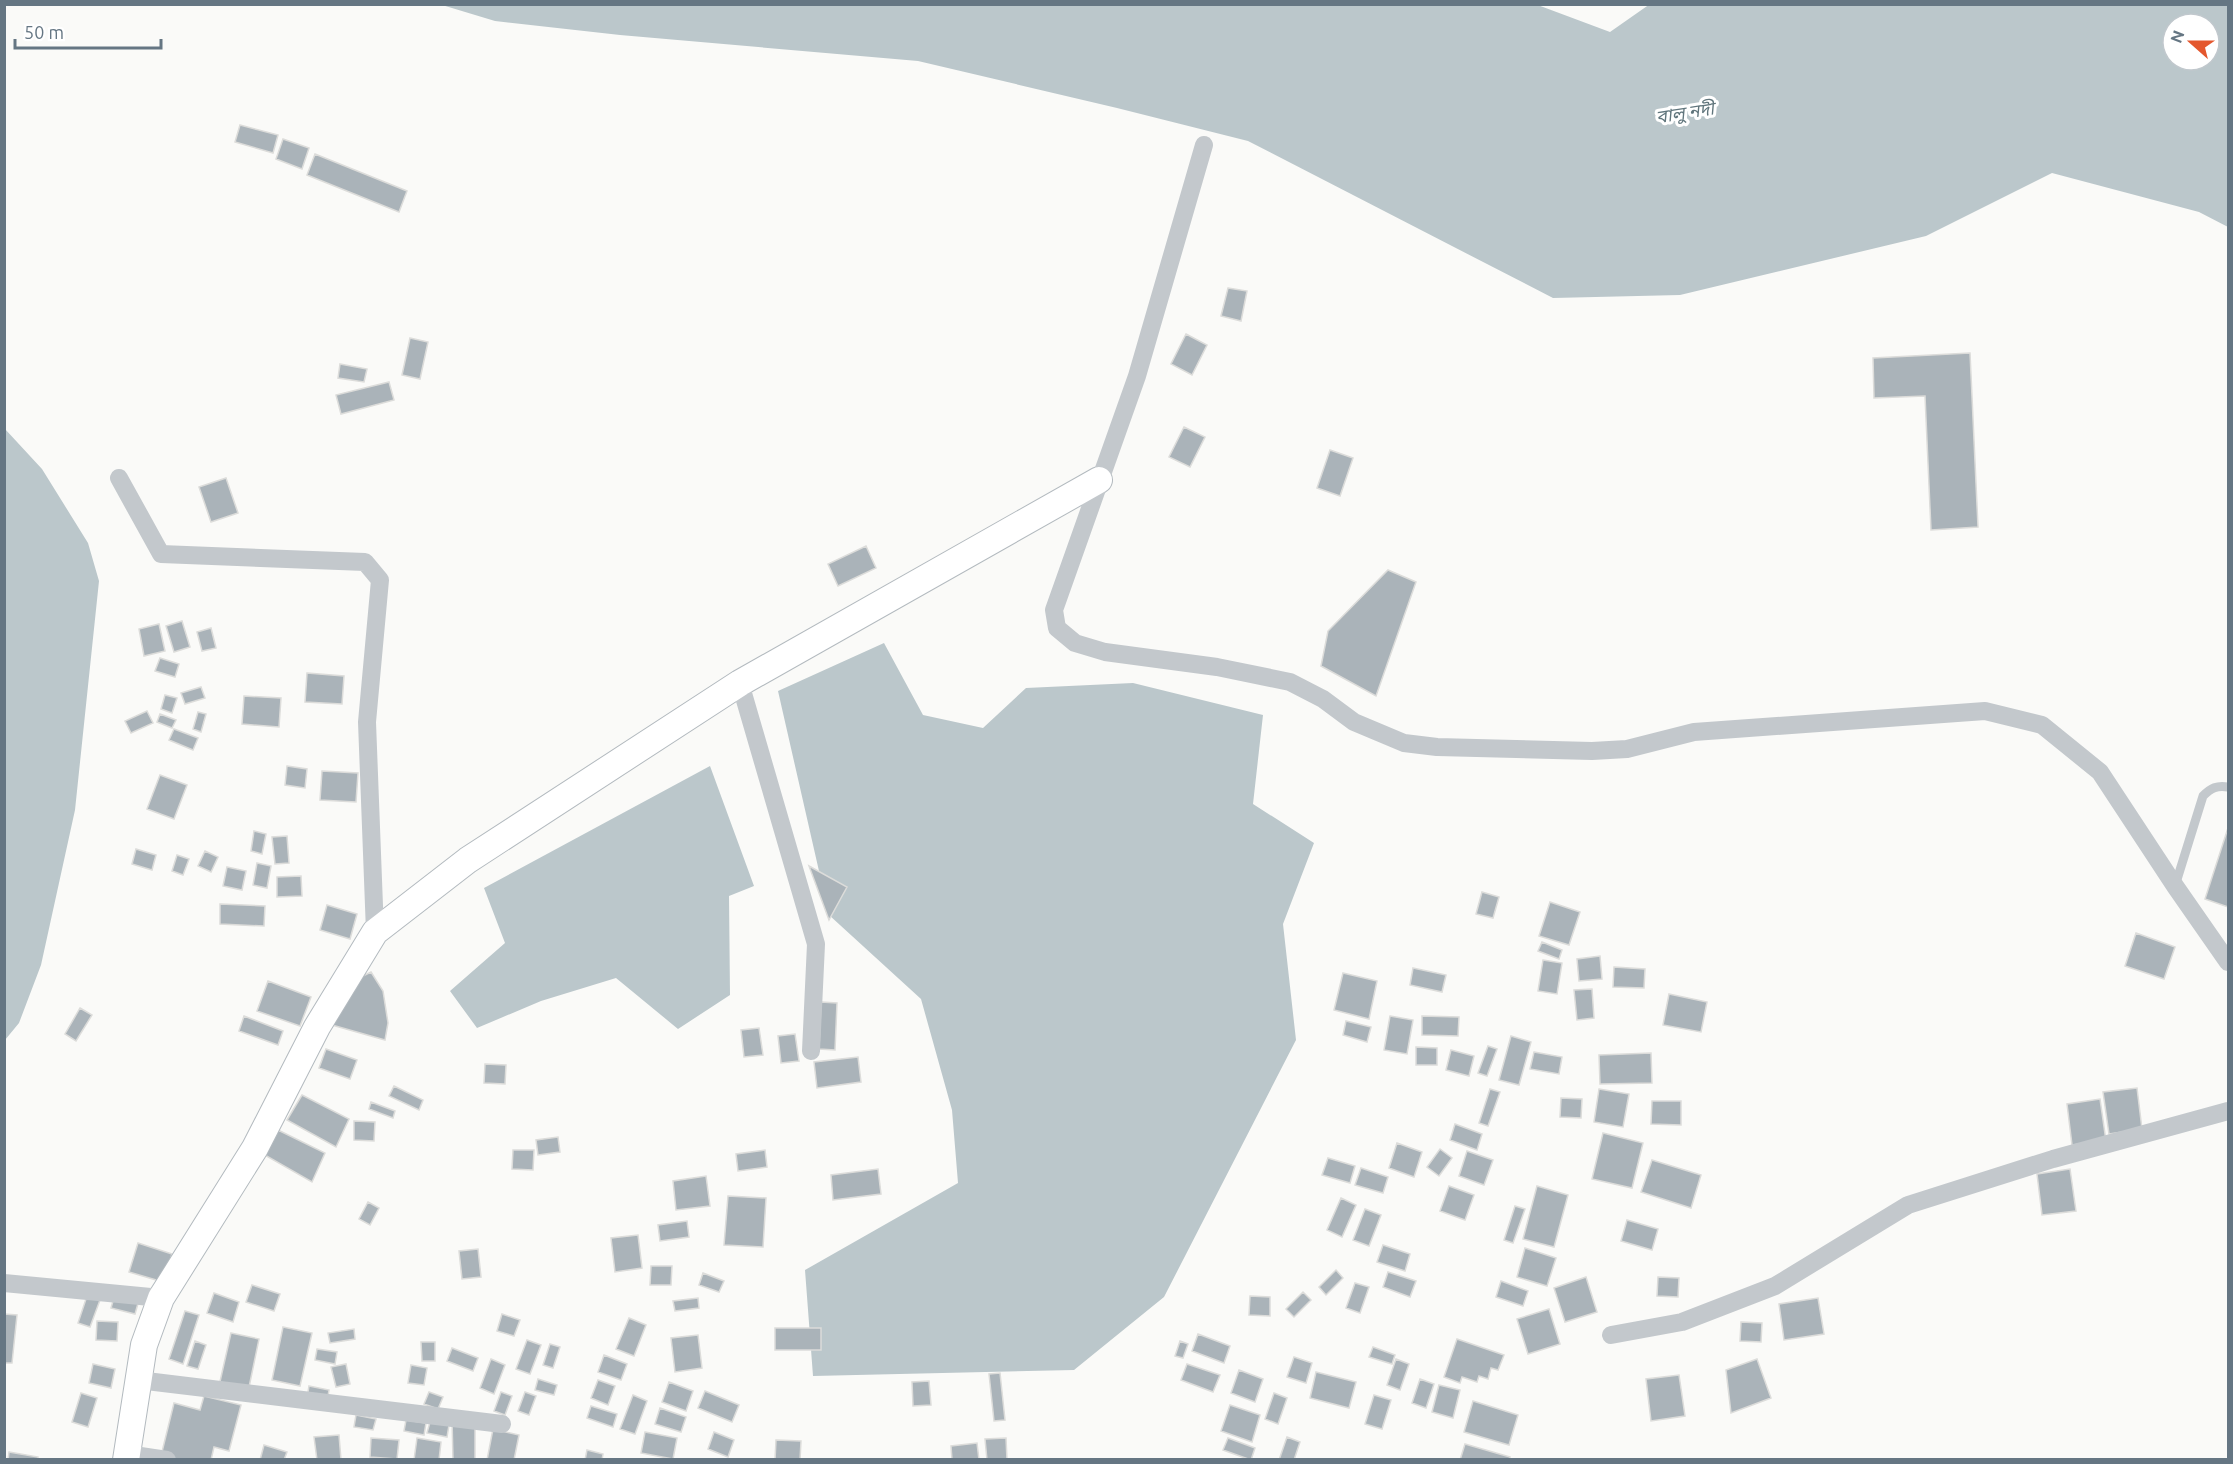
<svg xmlns="http://www.w3.org/2000/svg" width="2233" height="1464" viewBox="0 0 2233 1464" font-family="Ubuntu,'Noto Sans Bengali',sans-serif">
	<rect width="100%" height="100%" fill="#fafaf8"/>
	<path fill="#bbc7cb" fill-rule="evenodd" d="M 1535,4 L 1610,32 L 1650,4 L 2228,5 L 2228,227 L 2199,212 L 2052,173 L 1926,236 L 1680,295 L 1553,298 L 1248,141 L 1117,108 L 918,61 L 620,35 L 495,21 L 442,5 ZM 2173,24 L 2209,24 L 2209,60 L 2173,60 Z
		M 5,429 L 42,469 L 88,543 L 99,581 L 75,810 L 41,965 L 19,1023 L 5,1040 Z
		M 884,643 L 923,715 L 983,728 L 1026,688 L 1133,683 L 1263,715 L 1253,804 L 1314,843 L 1283,924 L 1296,1040 L 1164,1297 L 1074,1370 L 813,1376 L 805,1270 L 958,1183 L 952,1110 L 921,999 L 829,915 L 778,691 Z
		M 710,766 L 754,886 L 729,896 L 730,995 L 678,1029 L 616,978 L 541,1001 L 477,1028 L 450,991 L 505,943 L 484,888 Z"/>
	<path fill="#aab3b9" stroke="#dcdcda" stroke-width="1.5" d="M 240,125 L 278,135 L 273,153 L 235,142 Z
		M 283,139 L 309,148 L 302,169 L 276,159 Z
		M 315,154 L 407,191 L 399,212 L 307,175 Z
		M 1228,288 L 1247,291 L 1241,321 L 1221,316 Z
		M 1186,334 L 1207,345 L 1192,375 L 1171,364 Z
		M 410,338 L 428,342 L 420,379 L 402,375 Z
		M 1970,353 L 1978,527 L 1931,530 L 1925,396 L 1874,398 L 1873,358 Z
		M 340,364 L 367,369 L 364,382 L 338,378 Z
		M 389,382 L 394,400 L 341,414 L 336,395 Z
		M 1184,427 L 1205,437 L 1190,467 L 1169,457 Z
		M 1330,450 L 1353,458 L 1340,496 L 1317,488 Z
		M 226,478 L 238,513 L 211,522 L 199,487 Z
		M 866,546 L 876,568 L 838,586 L 828,564 Z
		M 1388,570 L 1416,582 L 1376,696 L 1321,666 L 1328,631 Z
		M 182,621 L 190,647 L 174,652 L 166,626 Z
		M 159,624 L 165,651 L 144,656 L 139,629 Z
		M 211,628 L 216,648 L 202,651 L 197,632 Z
		M 160,658 L 179,664 L 175,677 L 155,671 Z
		M 307,673 L 344,676 L 342,704 L 305,702 Z
		M 201,687 L 205,698 L 185,704 L 181,693 Z
		M 165,695 L 177,698 L 172,713 L 161,709 Z
		M 244,696 L 281,698 L 279,727 L 242,724 Z
		M 147,711 L 153,723 L 131,733 L 125,721 Z
		M 198,712 L 206,714 L 201,732 L 193,729 Z
		M 160,714 L 176,720 L 172,728 L 157,722 Z
		M 174,729 L 198,738 L 193,750 L 169,740 Z
		M 287,766 L 307,769 L 305,788 L 285,785 Z
		M 322,771 L 358,773 L 356,802 L 320,800 Z
		M 160,775 L 187,785 L 174,819 L 147,809 Z
		M 2228,828 L 2228,907 L 2205,899 Z
		M 254,831 L 266,834 L 262,854 L 251,851 Z
		M 287,836 L 289,863 L 275,864 L 272,837 Z
		M 136,849 L 156,855 L 152,870 L 132,864 Z
		M 205,851 L 218,857 L 211,872 L 198,866 Z
		M 177,855 L 189,859 L 183,875 L 172,871 Z
		M 257,863 L 271,866 L 267,888 L 253,885 Z
		M 809,866 L 847,887 L 829,920 Z
		M 227,867 L 246,871 L 242,890 L 223,886 Z
		M 301,876 L 302,896 L 277,897 L 277,877 Z
		M 1482,892 L 1499,897 L 1493,918 L 1476,914 Z
		M 1550,902 L 1580,912 L 1569,945 L 1539,936 Z
		M 220,904 L 265,906 L 264,926 L 220,924 Z
		M 327,905 L 357,914 L 350,939 L 320,930 Z
		M 2136,933 L 2175,947 L 2164,979 L 2125,966 Z
		M 1542,942 L 1562,950 L 1559,959 L 1538,951 Z
		M 1600,956 L 1602,979 L 1579,981 L 1577,959 Z
		M 1543,960 L 1562,963 L 1557,994 L 1538,991 Z
		M 1614,967 L 1645,969 L 1644,988 L 1613,987 Z
		M 1413,968 L 1446,975 L 1442,992 L 1410,985 Z
		M 371,972 L 383,991 L 388,1023 L 385,1040 L 332,1025 L 357,979 Z
		M 1343,973 L 1377,981 L 1369,1019 L 1334,1010 Z
		M 268,981 L 311,997 L 300,1026 L 257,1011 Z
		M 1592,989 L 1594,1018 L 1577,1020 L 1574,990 Z
		M 1669,994 L 1707,1002 L 1701,1032 L 1663,1025 Z
		M 821,1002 L 837,1003 L 835,1050 L 819,1049 Z
		M 80,1008 L 92,1015 L 76,1041 L 65,1034 Z
		M 244,1016 L 283,1031 L 278,1045 L 239,1031 Z
		M 1390,1016 L 1413,1020 L 1407,1054 L 1384,1050 Z
		M 1422,1016 L 1459,1017 L 1458,1036 L 1422,1035 Z
		M 1346,1021 L 1371,1027 L 1367,1042 L 1343,1035 Z
		M 759,1028 L 763,1055 L 744,1057 L 741,1030 Z
		M 795,1034 L 799,1061 L 781,1063 L 778,1036 Z
		M 1511,1036 L 1531,1042 L 1519,1085 L 1499,1080 Z
		M 1488,1046 L 1497,1049 L 1487,1076 L 1478,1073 Z
		M 1416,1047 L 1437,1048 L 1437,1065 L 1416,1065 Z
		M 326,1049 L 357,1060 L 350,1079 L 319,1068 Z
		M 1451,1050 L 1474,1056 L 1469,1076 L 1446,1070 Z
		M 1534,1052 L 1562,1057 L 1559,1074 L 1530,1069 Z
		M 1651,1053 L 1652,1083 L 1600,1084 L 1599,1055 Z
		M 858,1057 L 861,1082 L 817,1088 L 814,1062 Z
		M 485,1064 L 506,1065 L 505,1084 L 484,1083 Z
		M 394,1086 L 423,1100 L 419,1110 L 389,1096 Z
		M 2137,1088 L 2142,1129 L 2109,1134 L 2103,1092 Z
		M 1490,1089 L 1500,1092 L 1488,1126 L 1479,1123 Z
		M 1599,1089 L 1629,1094 L 1623,1127 L 1594,1122 Z
		M 302,1095 L 349,1119 L 336,1147 L 287,1120 Z
		M 1561,1098 L 1582,1099 L 1581,1118 L 1560,1117 Z
		M 2100,1099 L 2106,1141 L 2072,1145 L 2067,1104 Z
		M 1652,1101 L 1681,1101 L 1681,1125 L 1651,1124 Z
		M 371,1102 L 395,1111 L 393,1118 L 369,1109 Z
		M 354,1121 L 375,1122 L 374,1141 L 354,1140 Z
		M 1455,1124 L 1482,1134 L 1477,1150 L 1450,1140 Z
		M 278,1130 L 325,1153 L 312,1182 L 263,1154 Z
		M 1603,1133 L 1643,1143 L 1632,1188 L 1592,1179 Z
		M 558,1137 L 560,1152 L 538,1155 L 536,1140 Z
		M 1397,1143 L 1422,1152 L 1414,1177 L 1389,1168 Z
		M 1440,1149 L 1452,1158 L 1439,1176 L 1427,1167 Z
		M 513,1150 L 534,1150 L 533,1170 L 512,1169 Z
		M 765,1150 L 767,1167 L 738,1171 L 736,1154 Z
		M 1467,1151 L 1493,1160 L 1484,1185 L 1459,1176 Z
		M 1328,1158 L 1355,1166 L 1350,1183 L 1322,1175 Z
		M 1652,1160 L 1701,1175 L 1691,1208 L 1641,1192 Z
		M 1361,1168 L 1388,1177 L 1383,1193 L 1355,1185 Z
		M 878,1169 L 881,1194 L 833,1200 L 831,1175 Z
		M 2070,1169 L 2076,1211 L 2042,1215 L 2037,1174 Z
		M 706,1176 L 710,1206 L 676,1210 L 673,1181 Z
		M 1449,1186 L 1474,1195 L 1465,1220 L 1440,1211 Z
		M 1537,1186 L 1568,1195 L 1554,1247 L 1523,1239 Z
		M 728,1196 L 766,1198 L 763,1247 L 724,1245 Z
		M 1341,1198 L 1356,1205 L 1342,1237 L 1327,1230 Z
		M 368,1202 L 379,1208 L 370,1225 L 359,1219 Z
		M 1515,1206 L 1525,1209 L 1513,1243 L 1504,1240 Z
		M 1365,1209 L 1381,1215 L 1369,1246 L 1353,1240 Z
		M 1627,1220 L 1658,1229 L 1652,1250 L 1621,1241 Z
		M 687,1221 L 689,1237 L 660,1241 L 658,1225 Z
		M 638,1235 L 642,1268 L 615,1272 L 611,1238 Z
		M 138,1243 L 172,1254 L 163,1282 L 129,1272 Z
		M 1383,1245 L 1410,1254 L 1405,1271 L 1377,1262 Z
		M 1525,1248 L 1556,1258 L 1547,1286 L 1517,1277 Z
		M 478,1249 L 481,1277 L 462,1279 L 459,1251 Z
		M 651,1266 L 672,1266 L 671,1285 L 650,1285 Z
		M 1336,1270 L 1343,1278 L 1326,1295 L 1319,1287 Z
		M 1388,1272 L 1416,1281 L 1410,1297 L 1383,1287 Z
		M 703,1273 L 724,1281 L 719,1292 L 699,1285 Z
		M 1586,1277 L 1597,1312 L 1565,1322 L 1554,1288 Z
		M 1658,1277 L 1679,1278 L 1678,1297 L 1657,1296 Z
		M 1501,1281 L 1528,1291 L 1523,1306 L 1496,1297 Z
		M 1355,1283 L 1369,1287 L 1360,1313 L 1346,1308 Z
		M 252,1285 L 280,1294 L 274,1311 L 246,1302 Z
		M 1303,1292 L 1311,1300 L 1294,1317 L 1286,1309 Z
		M 214,1293 L 239,1302 L 233,1322 L 207,1313 Z
		M 115,1294 L 139,1300 L 135,1314 L 111,1308 Z
		M 87,1296 L 100,1300 L 90,1327 L 78,1323 Z
		M 1250,1296 L 1270,1297 L 1270,1316 L 1249,1315 Z
		M 698,1298 L 699,1308 L 675,1311 L 673,1301 Z
		M 1818,1298 L 1824,1334 L 1784,1340 L 1779,1304 Z
		M 1549,1309 L 1560,1344 L 1528,1354 L 1517,1319 Z
		M 185,1311 L 199,1315 L 183,1364 L 169,1359 Z
		M 4,1314 L 17,1315 L 12,1363 L 4,1363 Z
		M 502,1314 L 520,1320 L 514,1336 L 497,1331 Z
		M 629,1318 L 646,1325 L 634,1356 L 616,1349 Z
		M 97,1321 L 118,1322 L 117,1341 L 96,1340 Z
		M 1741,1322 L 1762,1323 L 1761,1342 L 1740,1341 Z
		M 283,1327 L 312,1333 L 300,1386 L 272,1380 Z
		M 775,1328 L 821,1328 L 821,1350 L 775,1350 Z
		M 354,1329 L 355,1339 L 330,1343 L 328,1333 Z
		M 231,1333 L 259,1339 L 248,1392 L 219,1386 Z
		M 1198,1334 L 1230,1346 L 1224,1363 L 1192,1351 Z
		M 698,1335 L 702,1368 L 675,1372 L 671,1338 Z
		M 1457,1339 L 1504,1355 L 1498,1370 L 1491,1368 L 1488,1379 L 1479,1376 L 1477,1382 L 1462,1377 L 1460,1383 L 1444,1377 Z
		M 527,1340 L 541,1345 L 530,1374 L 516,1369 Z
		M 195,1341 L 206,1345 L 198,1369 L 187,1366 Z
		M 1180,1341 L 1188,1344 L 1183,1358 L 1175,1356 Z
		M 421,1342 L 435,1342 L 435,1361 L 422,1361 Z
		M 550,1344 L 560,1347 L 553,1368 L 543,1365 Z
		M 1373,1347 L 1395,1355 L 1392,1364 L 1369,1357 Z
		M 452,1348 L 478,1358 L 473,1371 L 447,1361 Z
		M 317,1349 L 337,1352 L 335,1364 L 315,1360 Z
		M 604,1355 L 627,1364 L 621,1380 L 598,1372 Z
		M 1294,1357 L 1312,1363 L 1306,1383 L 1287,1377 Z
		M 491,1359 L 505,1365 L 494,1394 L 480,1388 Z
		M 1396,1359 L 1409,1364 L 1400,1390 L 1387,1385 Z
		M 1757,1359 L 1771,1398 L 1731,1413 L 1726,1370 Z
		M 93,1364 L 115,1369 L 111,1388 L 89,1383 Z
		M 346,1364 L 350,1384 L 336,1387 L 331,1367 Z
		M 1187,1364 L 1220,1375 L 1213,1392 L 1181,1380 Z
		M 411,1365 L 427,1368 L 424,1385 L 408,1383 Z
		M 1239,1370 L 1263,1379 L 1255,1402 L 1231,1393 Z
		M 1316,1372 L 1356,1382 L 1349,1408 L 1310,1398 Z
		M 1000,1373 L 1005,1420 L 994,1421 L 989,1374 Z
		M 1679,1375 L 1685,1416 L 1651,1421 L 1646,1379 Z
		M 538,1379 L 557,1385 L 554,1395 L 535,1390 Z
		M 1420,1379 L 1434,1384 L 1426,1408 L 1412,1403 Z
		M 598,1380 L 615,1386 L 608,1405 L 591,1398 Z
		M 929,1381 L 931,1405 L 913,1406 L 912,1382 Z
		M 669,1382 L 693,1391 L 686,1411 L 662,1402 Z
		M 1439,1385 L 1460,1390 L 1453,1418 L 1432,1412 Z
		M 309,1386 L 329,1390 L 327,1402 L 307,1398 Z
		M 705,1391 L 739,1405 L 732,1422 L 698,1408 Z
		M 429,1392 L 443,1397 L 438,1409 L 424,1404 Z
		M 501,1392 L 512,1396 L 505,1415 L 494,1411 Z
		M 525,1392 L 536,1396 L 529,1415 L 518,1411 Z
		M 81,1393 L 97,1398 L 88,1427 L 72,1422 Z
		M 1274,1393 L 1287,1398 L 1278,1424 L 1265,1419 Z
		M 633,1395 L 647,1401 L 635,1434 L 620,1429 Z
		M 1374,1395 L 1391,1400 L 1382,1429 L 1365,1424 Z
		M 204,1396 L 241,1405 L 229,1451 L 214,1447 L 211,1460 L 160,1460 L 174,1403 L 200,1410 Z
		M 1473,1401 L 1518,1415 L 1509,1445 L 1464,1432 Z
		M 1230,1405 L 1260,1415 L 1252,1442 L 1221,1431 Z
		M 591,1406 L 617,1414 L 613,1427 L 587,1418 Z
		M 660,1408 L 686,1417 L 681,1432 L 655,1424 Z
		M 356,1415 L 376,1419 L 373,1430 L 354,1427 Z
		M 452,1419 L 475,1419 L 475,1460 L 453,1460 Z
		M 406,1420 L 426,1423 L 424,1435 L 404,1431 Z
		M 430,1422 L 449,1425 L 447,1437 L 427,1433 Z
		M 493,1429 L 519,1435 L 514,1460 L 487,1460 Z
		M 645,1432 L 677,1438 L 673,1459 L 641,1453 Z
		M 714,1432 L 734,1440 L 728,1457 L 708,1449 Z
		M 339,1435 L 341,1460 L 317,1460 L 314,1437 Z
		M 1287,1437 L 1300,1442 L 1294,1460 L 1279,1460 Z
		M 371,1438 L 399,1440 L 397,1459 L 370,1457 Z
		M 417,1438 L 441,1442 L 439,1460 L 414,1460 Z
		M 1006,1438 L 1007,1460 L 987,1460 L 985,1439 Z
		M 1228,1438 L 1255,1448 L 1251,1460 L 1223,1450 Z
		M 776,1440 L 801,1441 L 800,1460 L 775,1460 Z
		M 977,1443 L 979,1460 L 952,1460 L 951,1446 Z
		M 1465,1444 L 1510,1457 L 1509,1460 L 1460,1460 Z
		M 264,1445 L 287,1452 L 284,1460 L 260,1460 Z
		M 587,1450 L 603,1454 L 602,1460 L 585,1460 Z
		M 9,1452 L 38,1457 L 37,1460 L 8,1460 Z"/>
	<g fill="none" stroke-linecap="round" stroke-linejoin="round">
		<defs>
			<path id="secondary" d="M 126,1460 L 144,1345 L 161,1298 L 255,1148 L 317,1027 L 375,932 L 468,860 L 740,683 L 1099,480"/>
		</defs>
		<use href="#secondary" stroke="#b3babf" stroke-width="28"/>
		<path stroke="#c3c8cc" stroke-width="9" d="M 2175,886 L 2203,796 C 2211,788 2217,785 2228,787"/>
		<path stroke="#c3c8cc" stroke-width="18" d="M 1204,145 L 1137,376 L 1054,610 L 1057,628 L 1075,643 L 1105,652 L 1217,667 L 1290,682 L 1323,699 L 1354,722 L 1404,743 L 1437,747 L 1592,751 L 1627,749 L 1694,732 L 1985,711 L 2042,725 L 2100,772 L 2175,886 L 2228,962
			M 119,478 L 161,554 L 365,562 L 380,580 L 367,722 L 375,932
			M 740,683 L 816,944 L 811,1051
			M 4,1283 L 161,1298
			M 1611,1335 L 1682,1322 L 1775,1286 L 1908,1205 L 2053,1159 L 2228,1111
			M 138,1380 L 502,1424
			M 127,1454 L 167,1460"/>
		<use href="#secondary" stroke="#fff" stroke-width="26"/>
	</g>
	<g text-anchor="middle" stroke-width="6" stroke-linejoin="round" paint-order="stroke">
		<g font-size="18" font-style="italic" fill="#60757c" stroke="#fff">
			<text transform="translate(1685 113) rotate(-9)" y="6">বালু নদী</text>
		</g>
	</g>
	<rect width="2233" height="1464" fill="none" stroke="#657683" stroke-width="12"/>
	<g transform="translate(2191 42) rotate(291)"><circle r="28" fill="#ffffff" stroke="#c1c8cd" stroke-width="1.5"/>
	<path d="M0-4.5L10 22L0 15L-10 22Z" fill="#e4572e"/>
	<text y="-9" font-size="16" font-weight="bold" text-anchor="middle" fill="#657683">N</text>
	</g>
	<path d="M15 39v9h146v-9" fill="none" stroke="#657683" stroke-width="3"/>
	<text x="24" y="39" font-size="18" fill="#657683" stroke="#ffffff" stroke-width="4.5" paint-order="stroke">50 m</text>
</svg>
